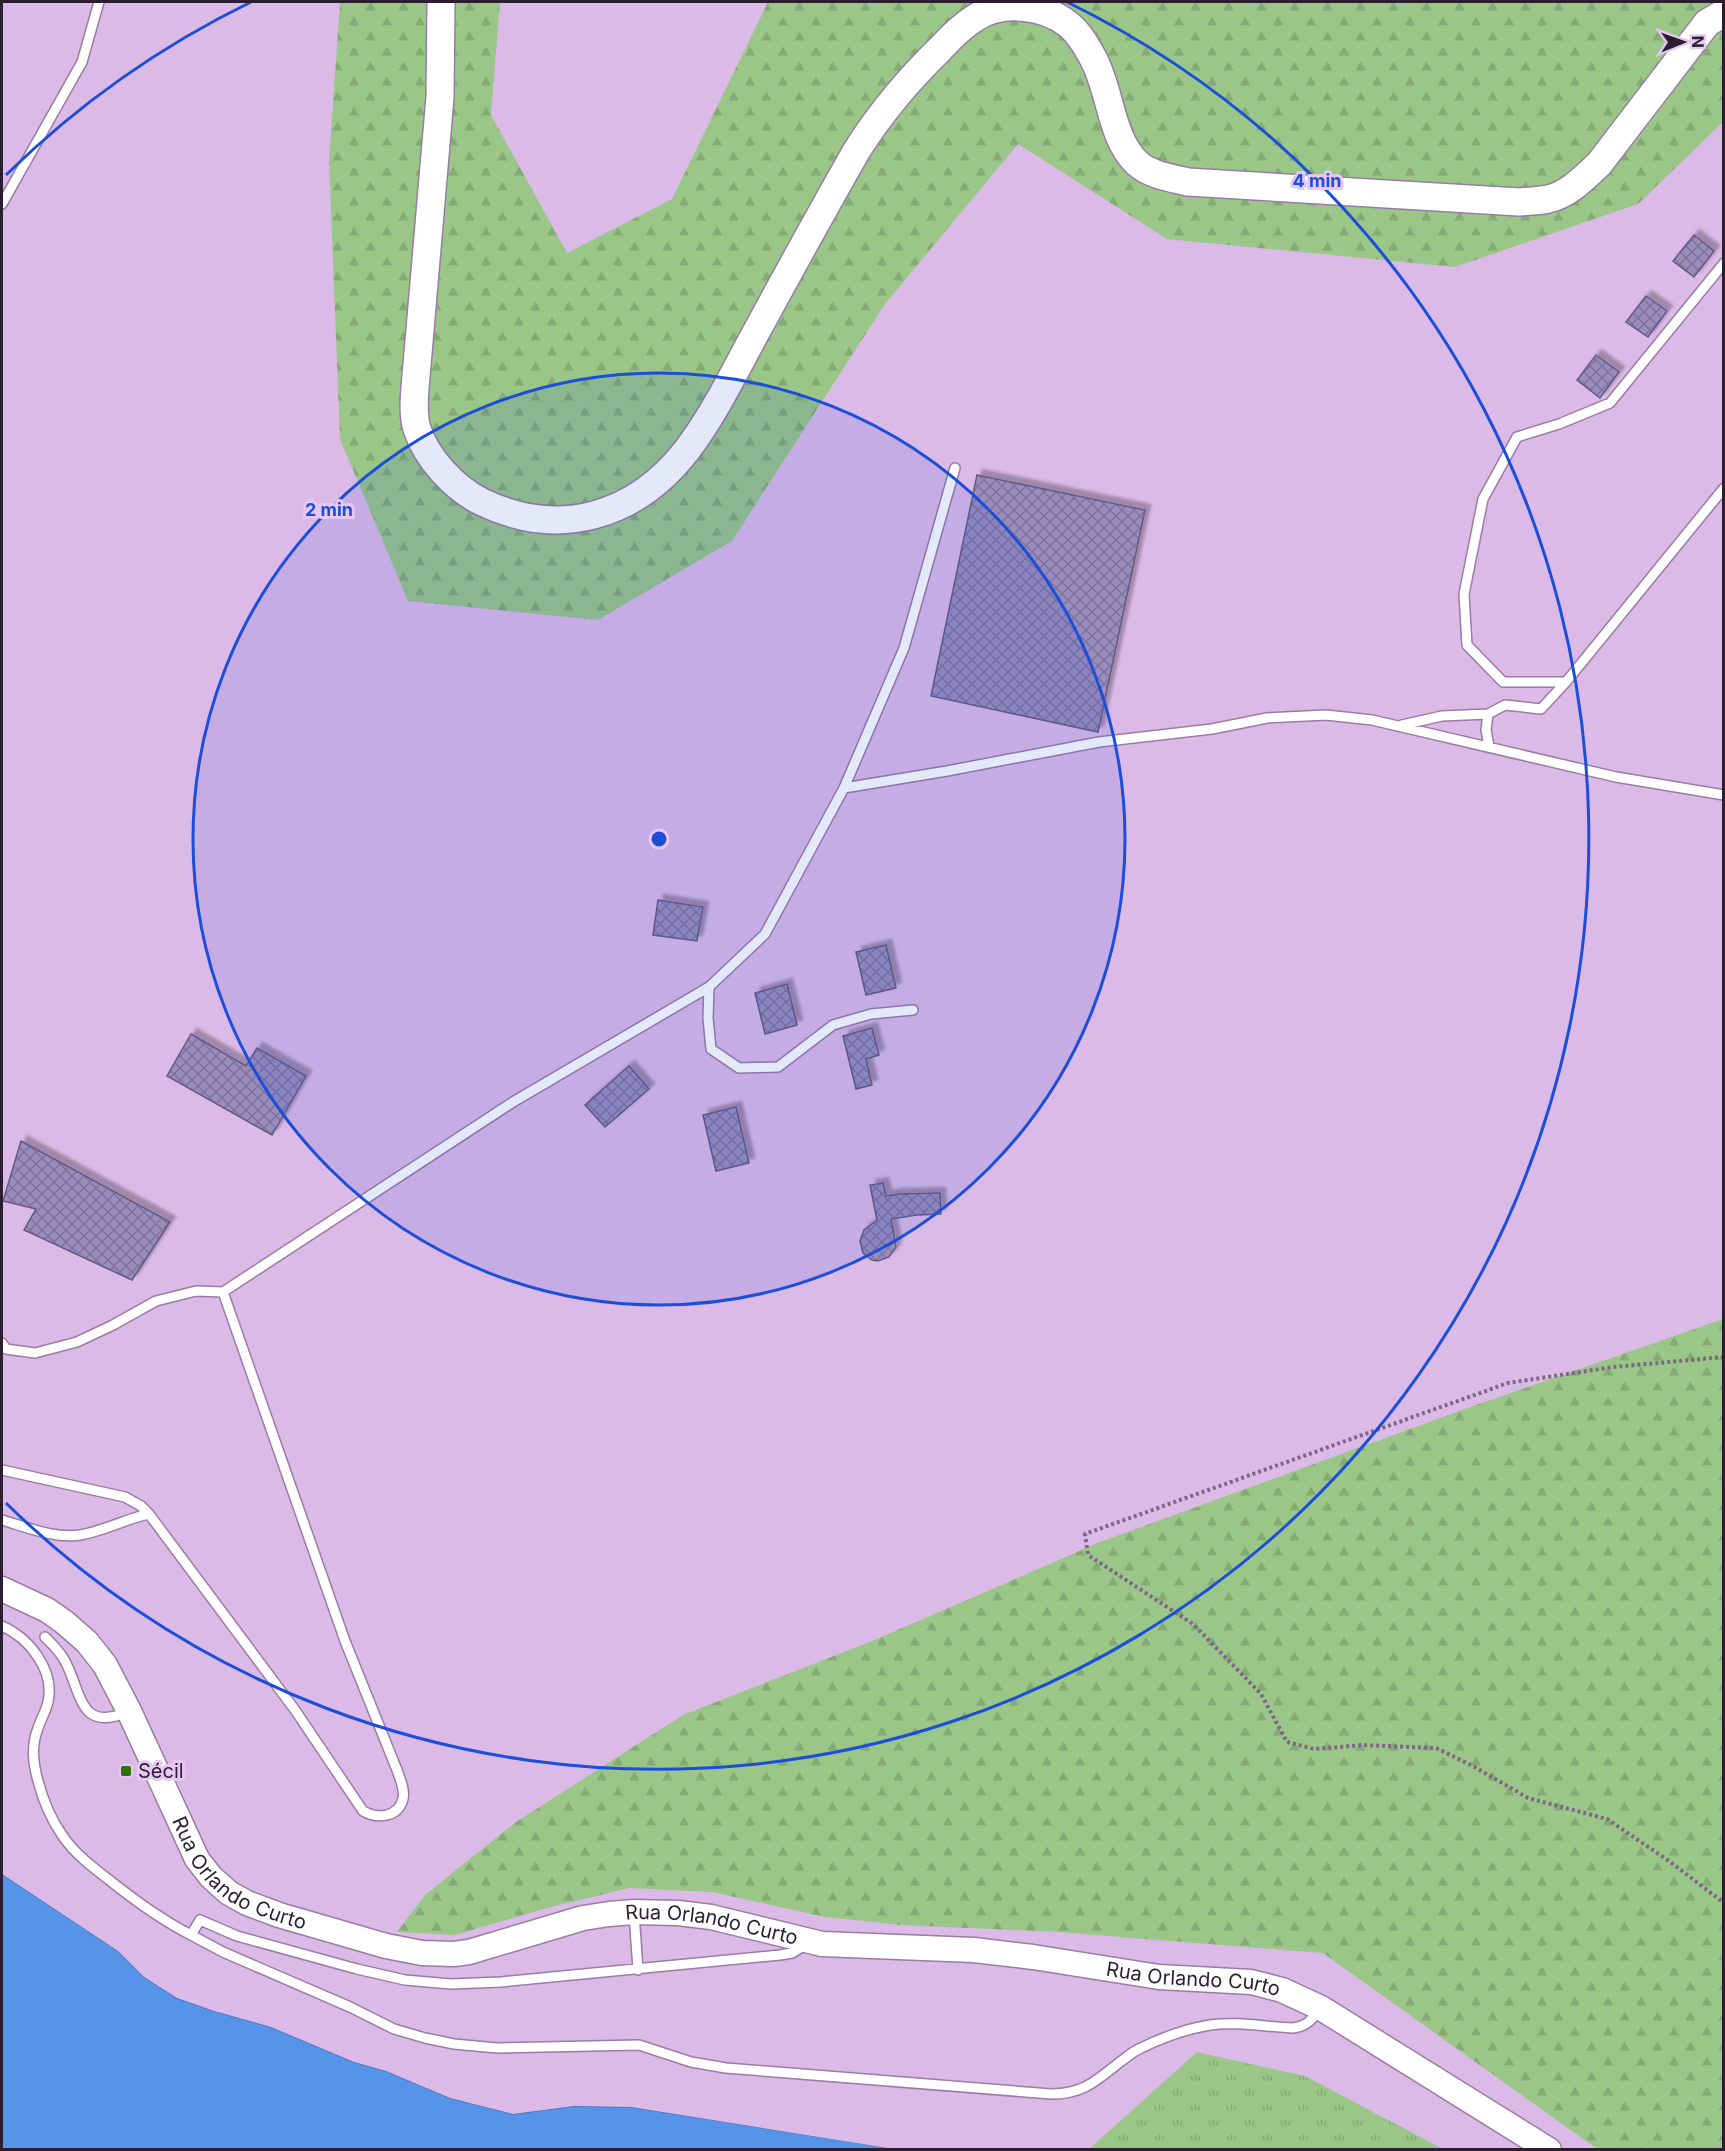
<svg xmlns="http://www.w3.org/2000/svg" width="1725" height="2151" viewBox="0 0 1725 2151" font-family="Inter,sans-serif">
	<defs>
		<pattern id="grass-tufts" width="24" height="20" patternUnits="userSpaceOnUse" patternTransform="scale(1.5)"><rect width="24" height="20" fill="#9ac787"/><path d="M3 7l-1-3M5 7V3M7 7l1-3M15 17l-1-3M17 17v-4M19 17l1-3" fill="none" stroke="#85aa75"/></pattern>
		<pattern id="forest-firs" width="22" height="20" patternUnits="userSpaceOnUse" patternTransform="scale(1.5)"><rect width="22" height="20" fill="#9ac787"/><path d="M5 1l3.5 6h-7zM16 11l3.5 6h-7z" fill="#85aa75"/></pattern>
		<pattern id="building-cross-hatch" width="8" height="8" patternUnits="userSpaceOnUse" patternTransform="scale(1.5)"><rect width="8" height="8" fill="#9a8dbe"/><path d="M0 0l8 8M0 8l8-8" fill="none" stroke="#7e739b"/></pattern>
		<filter id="shadow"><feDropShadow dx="5.5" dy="-5.5" stdDeviation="1.5" flood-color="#0004"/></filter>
	</defs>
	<rect width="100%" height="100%" fill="#dcbae8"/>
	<path fill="url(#grass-tufts)" d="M 1197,2052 L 1305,2076 L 1443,2149 L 1089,2149 Z"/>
	<path fill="url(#forest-firs)" d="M 340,2 L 500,2 L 491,115 L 567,253 L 672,199 L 768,2 L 1723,2 L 1723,122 L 1638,204 L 1455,267 L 1167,239 L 1018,144 L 885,304 L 732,541 L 598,620 L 408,601 L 340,439 L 329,161 Z
		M 1723,1319 L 1723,2149 L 1597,2149 L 1323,1953 L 1058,1932 L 901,1925 L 825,1917 L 712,1892 L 629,1888 L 547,1908 L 455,1935 L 397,1932 L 425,1895 L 516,1822 L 683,1715 L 877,1639 L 1100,1542 L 1473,1406 Z"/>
	<path fill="#5694e9" stroke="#4971b2" stroke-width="1.5" d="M 2,1874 L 118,1951 L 144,1977 L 177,1998 L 214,2011 L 271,2027 L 354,2062 L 386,2071 L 450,2098 L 513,2114 L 574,2106 L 631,2107 L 897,2149 L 2,2149 Z"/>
	<path fill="#dcbae8" d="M 2,1871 L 119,1948 L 146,1975 L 179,1996 L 214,2009 L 272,2024 L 355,2059 L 387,2068 L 451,2095 L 513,2111 L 574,2103 L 632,2104 L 890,2145 L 898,2147 L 900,2150 L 631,2107 L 574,2106 L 513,2114 L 450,2098 L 386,2071 L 354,2062 L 271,2027 L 214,2011 L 177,1998 L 144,1977 L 118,1951 L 2,1874 Z"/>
	<path fill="url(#building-cross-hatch)" stroke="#655885" stroke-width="1.5" filter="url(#shadow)" d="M 1694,235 L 1714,251 L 1694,277 L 1673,261 Z
		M 1646,296 L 1667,311 L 1648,337 L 1626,322 Z
		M 1596,355 L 1619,372 L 1600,398 L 1577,380 Z
		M 977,475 L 1145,510 L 1098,732 L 931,696 Z
		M 658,900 L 703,907 L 697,941 L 653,935 Z
		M 886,945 L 896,988 L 866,995 L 856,952 Z
		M 787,984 L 797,1025 L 765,1034 L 755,993 Z
		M 872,1028 L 879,1055 L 866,1059 L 872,1085 L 856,1089 L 843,1036 Z
		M 191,1034 L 246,1066 L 257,1048 L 306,1076 L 272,1135 L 167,1076 Z
		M 629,1066 L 649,1089 L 605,1127 L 585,1105 Z
		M 736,1107 L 749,1163 L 716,1171 L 703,1115 Z
		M 21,1141 L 170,1222 L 132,1280 L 24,1230 L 36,1209 L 3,1201 Z
		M 883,1183 L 886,1196 L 899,1194 L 940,1193 L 941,1214 L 917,1215 L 891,1219 L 896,1247 L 889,1257 L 878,1261 L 872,1260 L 863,1253 L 860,1241 L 864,1230 L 877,1220 L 870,1185 Z"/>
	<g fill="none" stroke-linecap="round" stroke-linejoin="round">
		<defs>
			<path id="lane" d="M 2,204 L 82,62 L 99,2
				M 1566,682 L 1503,682 L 1467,645 L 1464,594 L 1483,499 L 1517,437 L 1559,424 L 1610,403 L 1724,263
				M 1488,714 L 1486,730 L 1489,746
				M 1402,725 L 1442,716 L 1488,714 L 1505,705 L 1541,709 L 1566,682 L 1724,488
				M 844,788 L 947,771 L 1099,742 L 1212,729 L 1267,718 L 1326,715 L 1372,720 L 1616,777 L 1724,795
				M 709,987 L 708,1018 L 711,1049 L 739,1068 L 778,1067 L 833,1025 L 871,1014 L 913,1010
				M 2,1343 L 6,1349 L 35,1353 L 77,1342 L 113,1325 L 156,1301 L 196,1291 L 223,1292
				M 2,1470 L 125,1497 L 141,1506 L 149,1514
				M 2,1520 C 26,1527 55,1539 80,1535 C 104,1531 125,1519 149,1514 L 295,1710 L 363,1811 C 377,1819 398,1818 403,1799 C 405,1789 400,1779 397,1770 L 345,1641 L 223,1292 L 513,1102 L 709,987 L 765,934 L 844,788 L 904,648 L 955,468
				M 2,1626 C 29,1638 55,1670 48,1702 C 46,1711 41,1719 38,1728 C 31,1746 33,1763 38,1781 C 43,1800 51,1819 62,1835 C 74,1853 91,1866 108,1879 C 134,1900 160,1919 191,1935
				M 45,1637 C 53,1645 61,1652 66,1663 C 82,1695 80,1732 127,1712
				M 634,1913 L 638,1970
				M 807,1944 L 792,1953 L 780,1955 L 501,1982 L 451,1984 L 405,1980 L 357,1969 L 237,1936 L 200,1920 L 191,1935 L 223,1952 L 350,2007 L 394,2029 L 425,2038 L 454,2044 L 497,2048 L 639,2045 L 691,2062 L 726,2068 L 1051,2094 C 1083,2094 1096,2081 1120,2062 C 1126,2058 1132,2052 1139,2049 C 1161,2038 1186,2029 1210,2025 C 1237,2021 1266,2027 1293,2028 C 1308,2026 1312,2019 1321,2008"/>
			<g id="secondary">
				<path id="s1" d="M 2,1589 L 47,1610 L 64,1622 L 87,1642 L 105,1665 L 129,1711 L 197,1859 L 211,1877 L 229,1893 L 247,1903 L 279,1915 L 386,1946 L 422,1953 L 454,1954 L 469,1952 L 583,1918 L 609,1914 L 634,1912 L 678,1913 L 711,1917 L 822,1944 L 974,1950 L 1033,1957 L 1159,1977 L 1251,1982 L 1282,1990 L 1321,2008 L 1549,2150"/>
			</g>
			<path id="primary" d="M 441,2 L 440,97 L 415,388 C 414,401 413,416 417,429 C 427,459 454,488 482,502 C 559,539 635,517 687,450 C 716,412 737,366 760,325 C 792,266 824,208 857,150 C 881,112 909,79 941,48 C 951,37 962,26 975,18 C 1002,0 1045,5 1069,25 C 1080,34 1087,47 1093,58 C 1111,91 1110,137 1137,163 C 1150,175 1171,178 1188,182 L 1519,202 C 1528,201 1539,201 1548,199 C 1568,195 1585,177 1599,164 L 1707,23 L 1724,13"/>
		</defs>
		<use href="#lane" stroke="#9a7ba6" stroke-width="12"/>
		<use href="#secondary" stroke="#9a7ba6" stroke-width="27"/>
		<use href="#primary" stroke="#9a7ba6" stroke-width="30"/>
		<path stroke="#7e6786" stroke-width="4" stroke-dasharray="3 3" stroke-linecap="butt" d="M 1724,1357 L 1613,1367 L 1508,1383 L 1085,1534 L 1088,1555 L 1193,1624 L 1261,1694 L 1287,1742 L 1314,1749 L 1364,1745 L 1436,1748 L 1473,1766 L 1528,1798 L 1607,1819 L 1669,1861 L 1724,1903"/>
		<use href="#lane" stroke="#fff" stroke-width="9"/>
		<use href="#secondary" stroke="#fff" stroke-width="24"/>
		<use href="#primary" stroke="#fff" stroke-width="27"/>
	</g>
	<circle cx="659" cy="839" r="466" fill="#1d4ed8" fill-opacity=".12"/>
	<g fill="none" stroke="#1d4ed8" stroke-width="3">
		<circle cx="659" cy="839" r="466"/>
		<path d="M6 175A931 931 0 0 1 251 2M1067 2A931 931 0 1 1 6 1503"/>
	</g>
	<rect fill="#317004" stroke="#e9c7f5" stroke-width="2" x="120" y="1765" width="12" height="12" rx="3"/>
	<g text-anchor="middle" stroke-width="6" stroke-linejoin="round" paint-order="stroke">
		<g font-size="20" fill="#2b1e30" stroke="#e9c7f5" text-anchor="start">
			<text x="138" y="1778">Sécil</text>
		</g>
		<g font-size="20" fill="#2b1e30" stroke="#e9c7f5">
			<text dy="7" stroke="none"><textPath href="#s1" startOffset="387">Rua Orlando Curto</textPath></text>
			<text dy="7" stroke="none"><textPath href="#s1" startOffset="891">Rua Orlando Curto</textPath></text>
			<text dy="7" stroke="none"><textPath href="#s1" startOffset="1377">Rua Orlando Curto</textPath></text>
		</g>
	</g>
	<circle cx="659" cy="839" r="9" fill="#1d4ed8" stroke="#e9c7f5" stroke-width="3"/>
	<g font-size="18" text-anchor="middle" font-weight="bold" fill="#1d4ed8" stroke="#e9c7f5" stroke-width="6" stroke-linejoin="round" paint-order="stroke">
		<text x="1317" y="187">4 min</text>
		<text x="329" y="516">2 min</text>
	</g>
	<rect width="1725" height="2151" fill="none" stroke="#2b1e30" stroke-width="6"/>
	<g transform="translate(1683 42) rotate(89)" stroke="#e9c7f5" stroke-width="4.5" paint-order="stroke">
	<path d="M0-4.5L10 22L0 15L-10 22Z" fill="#2b1e30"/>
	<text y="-9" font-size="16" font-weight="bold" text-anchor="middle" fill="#2b1e30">N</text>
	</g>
</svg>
